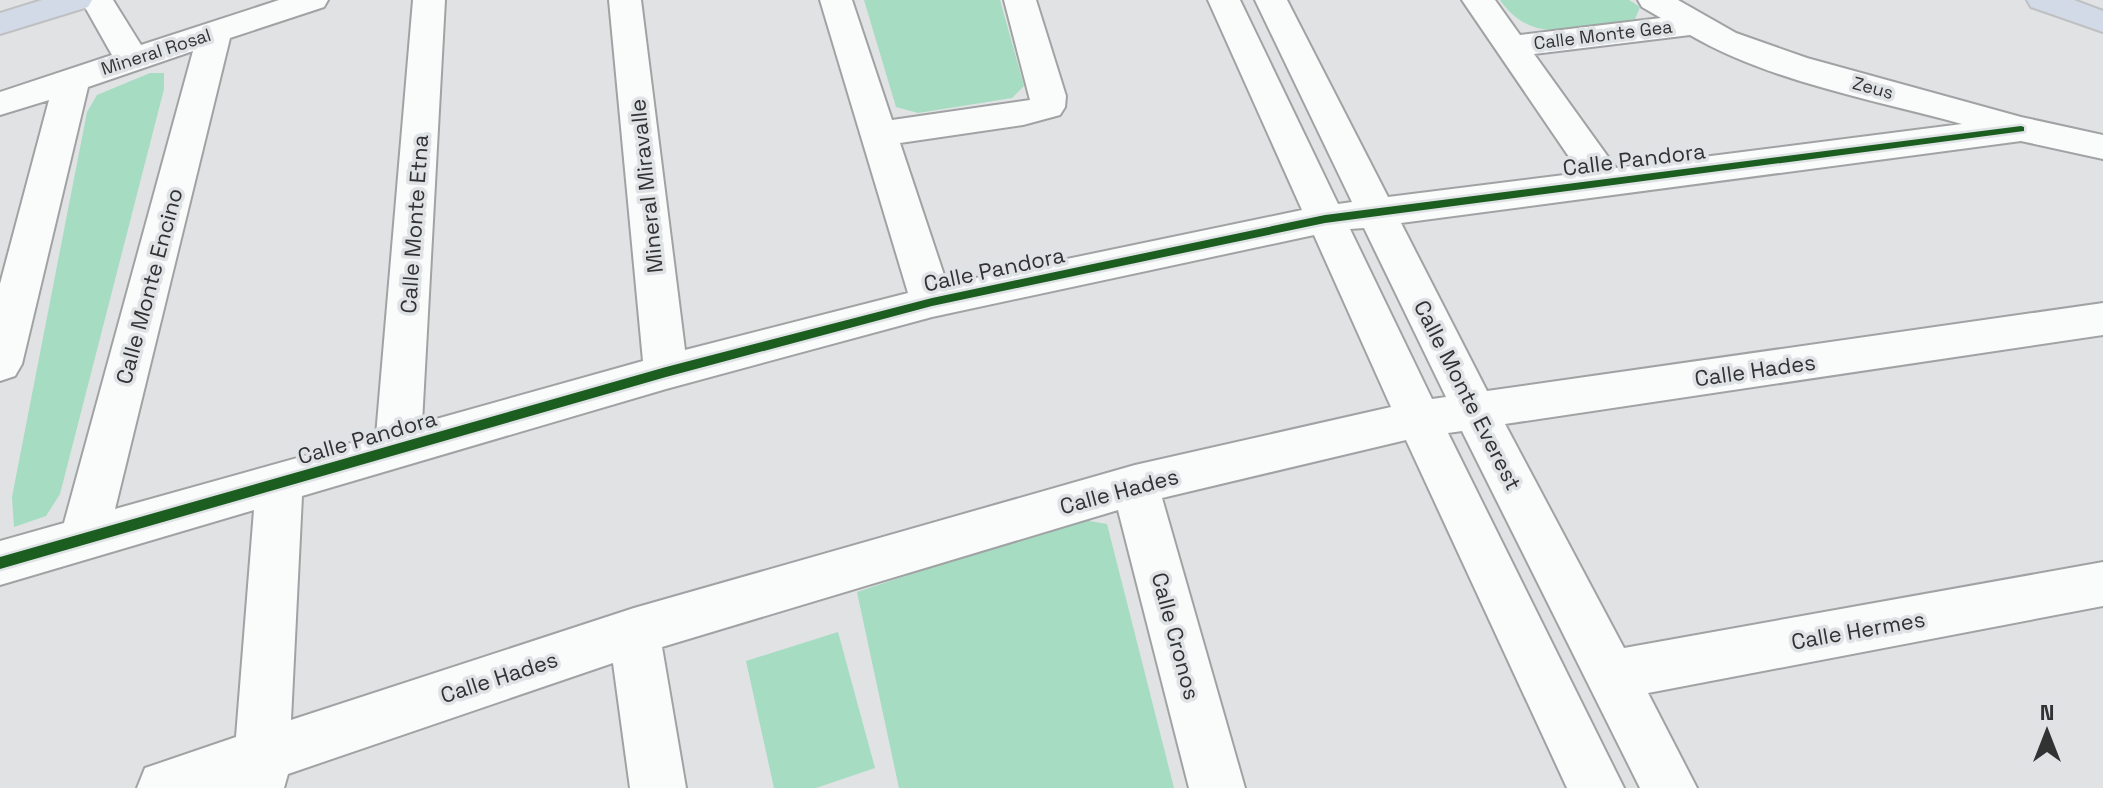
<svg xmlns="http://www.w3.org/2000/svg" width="2103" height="788" viewBox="0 0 2103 788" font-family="'Space Grotesk',sans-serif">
	<rect width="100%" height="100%" fill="#e0e2e4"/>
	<path fill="#a5dcc2" d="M 864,0 L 1000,0 L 1024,86 L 1012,98 L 918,113 L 896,107 Z
		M 1500,0 L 1629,0 L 1640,7 L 1635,19 C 1584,26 1534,49 1500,0 Z
		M 150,73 L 164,73 L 164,89 L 60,494 L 46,516 L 14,527 L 12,497 L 87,112 L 97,95 Z
		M 1078,519 L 1107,524 L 1174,788 L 899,788 L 857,592 Z
		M 838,632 L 875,768 L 816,788 L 774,788 L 746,661 Z"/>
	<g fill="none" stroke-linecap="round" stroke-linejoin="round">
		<defs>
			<path id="minor" d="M 81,0 L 113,0 L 141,45 L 279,0 L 328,0 L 324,7 L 230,38 L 115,509 L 376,436 L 413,0 L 445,0 L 422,423 L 643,361 L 609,0 L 641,0 L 685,350 L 908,293 L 820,0 L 852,0 L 892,120 L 1030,100 L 1004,0 L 1036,0 L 1066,96 L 1065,107 L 1060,115 L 1023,125 L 900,143 L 947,284 L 1302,210 L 1208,0 L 1240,0 L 1338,204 L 1352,202 L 1255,0 L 1287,0 L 1388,197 L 1580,173 L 1462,0 L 1495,0 L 1520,35 L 1661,18 L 1642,7 L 1638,0 L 1678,0 L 1736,33 L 1807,58 L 2021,117 L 2103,135 L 2103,159 L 2021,141 L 1401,223 L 1487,391 L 2103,303 L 2103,335 L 1505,424 L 1624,648 L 2103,562 L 2103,606 L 1648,693 L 1697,788 L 1640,788 L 1462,431 L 1448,433 L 1624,788 L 1567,788 L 1406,440 L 1162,498 L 1245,788 L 1189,788 L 1118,510 L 662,647 L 686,788 L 630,788 L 613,663 L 288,774 L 284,788 L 137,788 L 145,768 L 236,737 L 254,510 L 0,585 L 0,541 L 64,523 L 193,51 L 88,87 L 22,364 L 15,376 L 0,381 L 0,284 L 49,100 L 0,115 L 0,92 L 112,55 ZM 1690,35 C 1769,81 1874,100 1962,124 L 1616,168 L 1534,54 ZM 1364,228 L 1446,397 L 1432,399 L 1350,229 ZM 1314,235 L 1391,407 L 1135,465 L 634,608 L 291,720 L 302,496 L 666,389 L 932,317 Z"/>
			<path id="highway" d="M 42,0 L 92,0 L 88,7 L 0,34 L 0,13 Z
				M 2027,0 L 2074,0 L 2103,11 L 2103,32 L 2031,7 Z"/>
		</defs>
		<use href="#minor" stroke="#a0a2a3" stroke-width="4"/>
		<use href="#highway" stroke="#bfc0c1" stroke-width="4"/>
		<use href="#minor" fill="#fafbfb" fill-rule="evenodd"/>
		<use href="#highway" fill="#d1dae6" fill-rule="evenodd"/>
		<defs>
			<path id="cycleway" d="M 2021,126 L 2024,127 L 2024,131 L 1325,223 L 932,306 L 666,377 L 0,569 L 0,557 L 666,367 L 932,298 L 1325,215 Z"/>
		</defs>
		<use href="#cycleway" stroke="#dfe3e5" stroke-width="5"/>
		<use href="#cycleway" fill="#1b5e20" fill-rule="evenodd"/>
	</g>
	<g text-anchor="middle" stroke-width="7" stroke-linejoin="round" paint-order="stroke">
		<g font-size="18" fill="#313333" stroke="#dfe3e5">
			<text transform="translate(1603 35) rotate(-7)" y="6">Calle Monte Gea</text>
			<text transform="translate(156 52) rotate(-18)" y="6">Mineral Rosal</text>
			<text transform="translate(1873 88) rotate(15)" y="6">Zeus</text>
		</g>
		<g font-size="22" fill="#313333" stroke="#dfe3e5">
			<text transform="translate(1634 159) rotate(-7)" y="8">Calle Pandora</text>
			<text transform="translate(646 186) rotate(-96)" y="8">Mineral Miravalle</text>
			<text transform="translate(414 224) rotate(-86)" y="8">Calle Monte Etna</text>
			<text transform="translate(994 269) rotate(-12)" y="8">Calle Pandora</text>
			<text transform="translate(149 286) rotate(-75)" y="8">Calle Monte Encino</text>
			<text transform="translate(1755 370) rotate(-8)" y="8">Calle Hades</text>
			<text transform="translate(1468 395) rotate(63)" y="8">Calle Monte Everest</text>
			<text transform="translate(367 437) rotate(-16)" y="8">Calle Pandora</text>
			<text transform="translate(1119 491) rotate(-15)" y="8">Calle Hades</text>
			<text transform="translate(1858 630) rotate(-10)" y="8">Calle Hermes</text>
			<text transform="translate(1176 636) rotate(75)" y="8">Calle Cronos</text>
			<text transform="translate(499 677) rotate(-18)" y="8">Calle Hades</text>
		</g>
	</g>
	<g transform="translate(2047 732)" stroke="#dfe3e5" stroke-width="6" paint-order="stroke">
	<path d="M0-6L14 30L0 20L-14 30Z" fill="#313333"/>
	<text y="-12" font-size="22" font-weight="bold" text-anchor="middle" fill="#313333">N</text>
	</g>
</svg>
